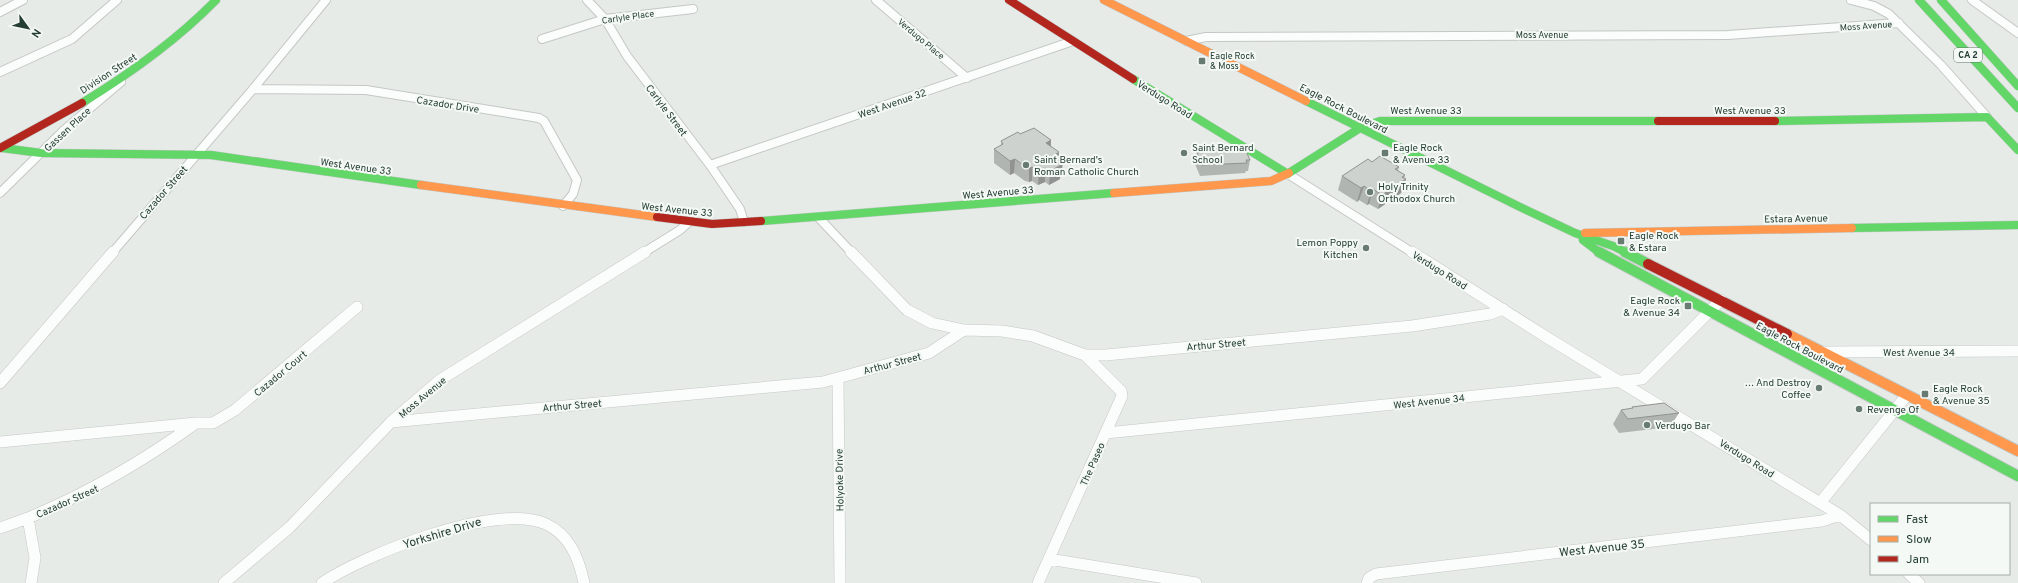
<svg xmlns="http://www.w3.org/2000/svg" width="2018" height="583" viewBox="0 0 2018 583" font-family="Overpass,sans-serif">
	<rect width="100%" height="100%" fill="#e6ebe8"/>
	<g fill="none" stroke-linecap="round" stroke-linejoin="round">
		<defs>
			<path id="street-far1" d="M 587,0 L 605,19 L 627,56 L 710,165 L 740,209 L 744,222
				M 876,0 L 967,78
				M 1851,0 L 1874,6 L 1889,14 L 1941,65 L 1987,117
				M 1972,0 L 2018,33
				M 0,12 L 23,0
				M 542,39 L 605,19 L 693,9
				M 1186,41 L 1206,37 L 1728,35 L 1899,23
				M 0,72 L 72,39 L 117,0
				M 253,89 L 366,90 L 539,118 L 544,121 L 577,180 L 573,194 L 563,206
				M 710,165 L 1073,41
				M 1288,174 L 1413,253
				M 0,193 L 64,130 L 121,82
				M 818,217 L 852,253
				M 112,253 L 253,89 L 326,0
				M 643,253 L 680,230 L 689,222"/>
			<path id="street" d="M 851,252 L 907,310 L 932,323 L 964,330
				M 1412,252 L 1551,340 L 1840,515 L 1871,540
				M 1822,352 L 2018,351
				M 838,378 L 840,583
				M 0,383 L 113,252
				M 391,422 L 823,382 L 929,353 L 964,330 L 1002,331 L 1033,336 L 1085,355 L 1106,355 L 1412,326 L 1490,314 L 1503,309
				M 196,423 L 213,423 L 235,410 L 357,307
				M 1106,433 L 1642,379 L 1721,300
				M 0,442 L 196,423 C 143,461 89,493 28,518 L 35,558 L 31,583
				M 1820,503 L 1906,396
				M 0,528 L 28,518
				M 1049,559 L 1196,583
				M 1909,574 L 1919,583
				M 224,583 L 290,527 L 391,422 L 440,380 L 645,252
				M 322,583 C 365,554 497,502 546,524 C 570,535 579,559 584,583
				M 1038,583 L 1122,396 L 1121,391 L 1085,355
				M 1367,583 L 1369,578 L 1376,574 L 1822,521 L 1840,515"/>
			<path id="fast-far1" d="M 1919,0 L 2018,108
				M 1941,0 L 2018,86
				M 1133,79 L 1288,174
				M 1306,101 L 1520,207 L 1575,233 L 1613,246 L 1627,253
				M 82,103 C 131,73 176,41 216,0
				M 1775,121 L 1987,117 L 2018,150
				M 2,148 L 41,153 L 211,155 L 421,185
				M 1289,173 L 1360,128 L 1380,121 L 1658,121
				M 761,221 L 1114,193
				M 1852,228 L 2018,225
				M 1583,240 L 1600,253"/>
			<path id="fast" d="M 1599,252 L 2018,476
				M 1625,252 L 1648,264"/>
			<path id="slow-far1" d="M 1104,0 L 1306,101
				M 421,185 L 657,217
				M 1114,193 L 1271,181 L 1289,173
				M 1585,233 L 1852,228"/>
			<path id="slow" d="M 1787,334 L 2018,451"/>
			<path id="jam-far1" d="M 1009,0 L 1133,79
				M 1658,121 L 1775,121
				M 0,148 L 82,103
				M 657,217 L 712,224 L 761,221"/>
			<path id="jam" d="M 1648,264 L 1787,334"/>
		</defs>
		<use href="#street-far1" stroke="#c3c8c5" stroke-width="10"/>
		<use href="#street" stroke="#c3c8c5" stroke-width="12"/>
		<use href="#fast-far1" stroke="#c2c8c5" stroke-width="9"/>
		<use href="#fast" stroke="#c2c8c5" stroke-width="12"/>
		<use href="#slow-far1" stroke="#c2c8c5" stroke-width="9"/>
		<use href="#slow" stroke="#c2c8c5" stroke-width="12"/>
		<use href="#jam-far1" stroke="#c2c8c5" stroke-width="9"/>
		<use href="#jam" stroke="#c2c8c5" stroke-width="12"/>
		<use href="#street-far1" stroke="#fbfcfc" stroke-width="8"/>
		<use href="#street" stroke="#fbfcfc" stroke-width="11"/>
		<use href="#fast-far1" stroke="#63d668" stroke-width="8"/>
		<use href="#fast" stroke="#63d668" stroke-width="10"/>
		<use href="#slow-far1" stroke="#ff974d" stroke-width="8"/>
		<use href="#slow" stroke="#ff974d" stroke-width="10"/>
		<use href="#jam-far1" stroke="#b3261e" stroke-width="8"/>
		<use href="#jam" stroke="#b3261e" stroke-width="10"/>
	</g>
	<path fill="#b0b5b2" d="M 1020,134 L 1051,140 L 1051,146 L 1059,156 L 1062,172 L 1060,173 L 1060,179 L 1049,185 L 1045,182 L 1038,185 L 1032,181 L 1029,182 L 1025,181 L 1014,173 L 1010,175 L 994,163 L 994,149 L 1001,146 L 1001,141 Z
		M 1242,151 L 1250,160 L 1248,171 L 1246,171 L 1245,173 L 1200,176 L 1195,164 L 1197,153 Z
		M 1399,167 L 1398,171 L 1404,178 L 1406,179 L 1401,193 L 1378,209 L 1369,204 L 1367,205 L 1359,200 L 1357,202 L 1338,190 L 1342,176 Z
		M 1632,407 L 1679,413 L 1670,427 L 1619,433 L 1613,424 L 1621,410 L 1631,409 Z"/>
	<path fill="#909391" d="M 1051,140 L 1050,154 L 1046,143 Z
		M 1059,152 L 1059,160 L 1063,158 L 1062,172 L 1060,173 L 1060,179 L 1049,185 L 1050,171 L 1056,154 Z
		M 1015,159 L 1014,173 L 1010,175 L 1010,161 Z
		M 1032,167 L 1032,181 L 1029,182 L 1029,168 Z
		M 1045,168 L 1045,182 L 1038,185 L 1039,171 Z
		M 1405,175 L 1403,181 L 1406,179 L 1401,193 L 1378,209 L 1382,195 Z
		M 1364,186 L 1359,200 L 1357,202 L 1361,188 Z
		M 1373,189 L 1369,204 L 1367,205 L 1371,191 Z"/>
	<path fill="#cdd2cf" stroke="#909391" d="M 1034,128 L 1051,140 L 1046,143 L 1059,152 L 1056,154 L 1063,158 L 1056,162 L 1061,165 L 1050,171 L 1045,168 L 1039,171 L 1032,167 L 1029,168 L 1026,167 L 1015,159 L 1010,161 L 994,149 L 1003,144 L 1001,141 L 1018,132 L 1020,134 Z
		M 1241,148 L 1242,151 L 1246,151 L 1250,160 L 1246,160 L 1247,163 L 1202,165 L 1197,153 L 1217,149 Z
		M 1380,156 L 1399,167 L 1395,169 L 1405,175 L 1402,177 L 1406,179 L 1382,195 L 1373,189 L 1371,191 L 1364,186 L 1361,188 L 1342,176 L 1368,159 L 1372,162 Z
		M 1664,403 L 1679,413 L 1628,419 L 1621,410 L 1633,408 L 1632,407 Z"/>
	<g fill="#687b72" stroke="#f5f9f6" stroke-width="1.5">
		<rect x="1198" y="57" width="8" height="8" rx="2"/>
		<circle cx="1184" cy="153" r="4"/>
		<rect x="1381" y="149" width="8" height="8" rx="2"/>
		<circle cx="1026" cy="165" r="4"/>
		<circle cx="1370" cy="192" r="4"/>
		<rect x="1617" y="237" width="8" height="8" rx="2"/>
		<circle cx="1366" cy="248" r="4"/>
		<rect x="1684" y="302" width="8" height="8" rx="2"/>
		<circle cx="1819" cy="388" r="4"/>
		<rect x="1921" y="390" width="8" height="8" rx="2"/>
		<circle cx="1859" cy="409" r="4"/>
		<circle cx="1647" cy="425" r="4"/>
	</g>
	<g text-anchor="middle" stroke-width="4" stroke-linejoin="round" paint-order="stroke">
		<g font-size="9" fill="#243e33" stroke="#f5f9f6">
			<text transform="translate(628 17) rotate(-8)" y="3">Carlyle Place</text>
			<text transform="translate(1866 26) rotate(-4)" y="3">Moss Avenue</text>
			<text x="1542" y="38">Moss Avenue</text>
			<text transform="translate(921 39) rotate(40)" y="3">Verdugo Place</text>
		</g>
		<rect fill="#f5f9f6" stroke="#63766e" stroke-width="1" x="1954" y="48" width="28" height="14" rx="3"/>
		<g font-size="9" font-weight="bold" fill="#243e33">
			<text x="1968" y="58">CA 2</text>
		</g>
		<g font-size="9" fill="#243e33" stroke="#f5f9f6" text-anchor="start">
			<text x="1210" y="59">Eagle Rock<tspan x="1210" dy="10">&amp; Moss</tspan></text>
		</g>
		<g font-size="10" fill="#243e33" stroke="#f5f9f6">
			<text transform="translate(108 73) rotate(-33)" y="4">Division Street</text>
			<text transform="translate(1165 99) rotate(32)" y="4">Verdugo Road</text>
			<text transform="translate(892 103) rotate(-19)" y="4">West Avenue 32</text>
			<text transform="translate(448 104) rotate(9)" y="4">Cazador Drive</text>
			<text transform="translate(1344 108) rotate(27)" y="4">Eagle Rock Boulevard</text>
			<text transform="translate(667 110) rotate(53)" y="4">Carlyle Street</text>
			<text x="1426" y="114">West Avenue 33</text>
			<text x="1750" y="114">West Avenue 33</text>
			<text transform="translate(67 129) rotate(-43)" y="4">Gassen Place</text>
			<text transform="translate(356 166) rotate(8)" y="4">West Avenue 33</text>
			<text transform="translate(163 192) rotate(-49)" y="4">Cazador Street</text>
			<text transform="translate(998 192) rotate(-5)" y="4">West Avenue 33</text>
			<text transform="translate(677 209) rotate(6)" y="4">West Avenue 33</text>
			<text transform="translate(1796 218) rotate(-1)" y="4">Estara Avenue</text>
			<text transform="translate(1440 270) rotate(32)" y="4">Verdugo Road</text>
			<text transform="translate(1216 344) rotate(-5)" y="4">Arthur Street</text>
			<text transform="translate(1800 347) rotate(28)" y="4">Eagle Rock Boulevard</text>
			<text x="1919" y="356">West Avenue 34</text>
			<text transform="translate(892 363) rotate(-15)" y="4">Arthur Street</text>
			<text transform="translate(280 373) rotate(-40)" y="4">Cazador Court</text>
			<text transform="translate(422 397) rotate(-40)" y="4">Moss Avenue</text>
			<text transform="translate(1429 401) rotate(-6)" y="4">West Avenue 34</text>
			<text transform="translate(572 405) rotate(-5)" y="4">Arthur Street</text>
			<text transform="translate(1747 458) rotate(32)" y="4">Verdugo Road</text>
			<text transform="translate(1092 464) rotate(-66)" y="4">The Paseo</text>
			<text transform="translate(839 480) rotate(-91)" y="4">Holyoke Drive</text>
			<text transform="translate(67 501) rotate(-24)" y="4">Cazador Street</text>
		</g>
		<g font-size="10" fill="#243e33" stroke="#f5f9f6" text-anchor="start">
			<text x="1192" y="151">Saint Bernard<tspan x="1192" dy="12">School</tspan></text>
			<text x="1393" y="151">Eagle Rock<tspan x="1393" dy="12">&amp; Avenue 33</tspan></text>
			<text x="1034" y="163">Saint Bernard's<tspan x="1034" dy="12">Roman Catholic Church</tspan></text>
			<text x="1378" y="190">Holy Trinity<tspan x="1378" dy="12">Orthodox Church</tspan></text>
			<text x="1629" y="239">Eagle Rock<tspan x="1629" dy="12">&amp; Estara</tspan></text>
			<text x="1358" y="246" text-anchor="end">Lemon Poppy<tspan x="1358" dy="12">Kitchen</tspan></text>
			<text x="1680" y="304" text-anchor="end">Eagle Rock<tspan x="1680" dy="12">&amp; Avenue 34</tspan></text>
			<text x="1811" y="386" text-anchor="end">… And Destroy<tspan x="1811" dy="12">Coffee</tspan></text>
			<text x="1933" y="392">Eagle Rock<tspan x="1933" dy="12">&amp; Avenue 35</tspan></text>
			<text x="1867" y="413">Revenge Of</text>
			<text x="1655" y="429">Verdugo Bar</text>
		</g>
		<g font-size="12" fill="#243e33" stroke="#f5f9f6">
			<text transform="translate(442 533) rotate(-17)" y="4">Yorkshire Drive</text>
			<text transform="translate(1602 548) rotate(-6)" y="4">West Avenue 35</text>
		</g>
	</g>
	<rect x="1870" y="503" width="140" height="72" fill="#f5f9f6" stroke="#a1aea8"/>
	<rect x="1878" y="516" width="20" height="6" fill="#63d668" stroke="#a1aea8"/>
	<text x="1906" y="523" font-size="12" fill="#243e33">Fast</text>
	<rect x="1878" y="536" width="20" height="6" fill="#ff974d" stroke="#a1aea8"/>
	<text x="1906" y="543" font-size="12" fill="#243e33">Slow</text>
	<rect x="1878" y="556" width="20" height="6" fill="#b3261e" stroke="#a1aea8"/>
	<text x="1906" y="563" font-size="12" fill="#243e33">Jam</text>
	<g transform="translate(28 28) rotate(123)" stroke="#f5f9f6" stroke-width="3" paint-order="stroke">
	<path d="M0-3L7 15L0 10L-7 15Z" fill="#243e33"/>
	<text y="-6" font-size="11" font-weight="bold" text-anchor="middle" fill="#243e33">N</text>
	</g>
</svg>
